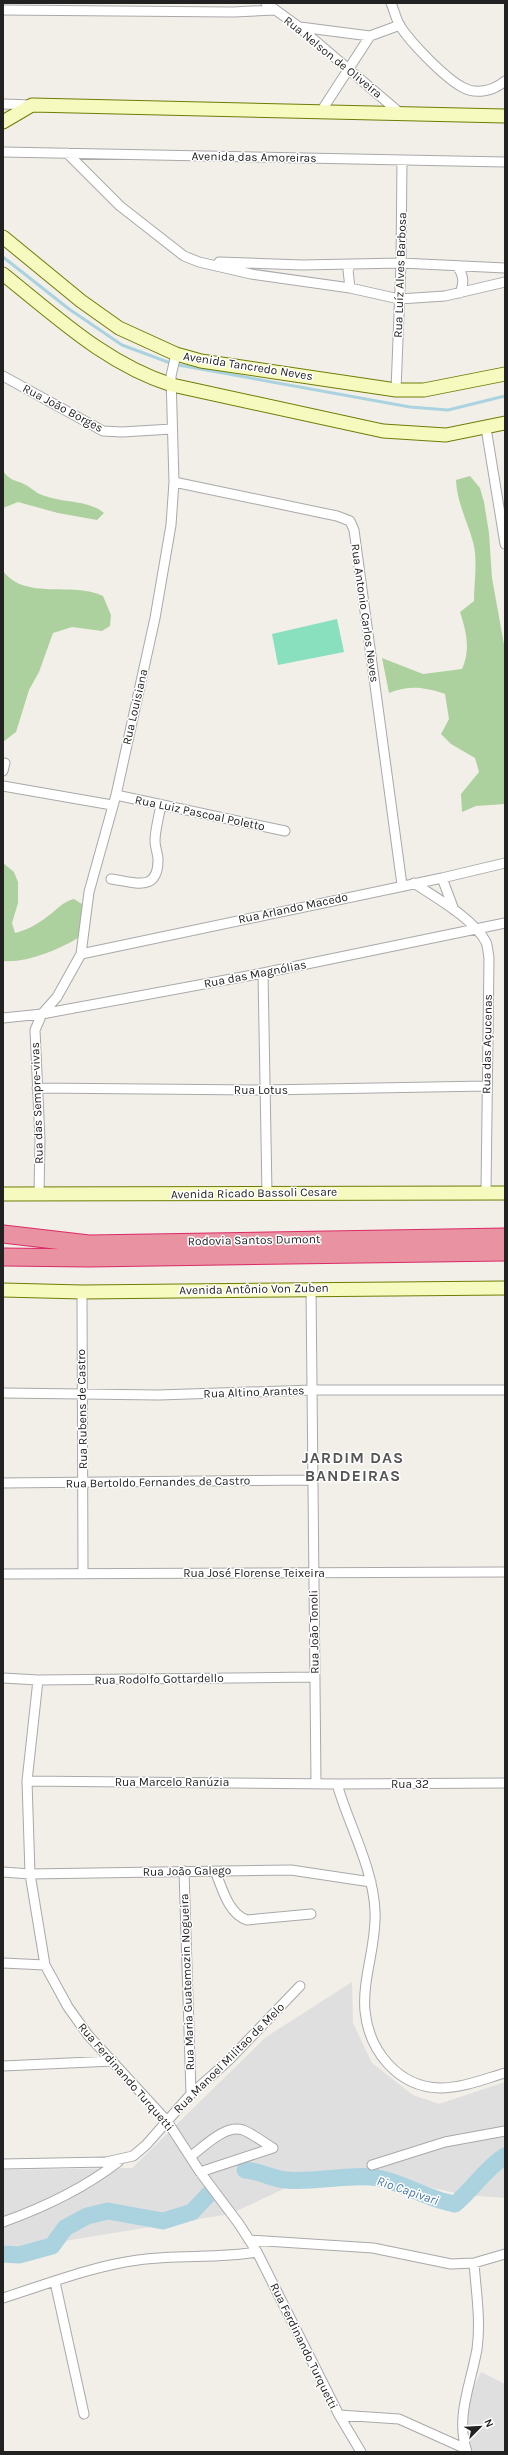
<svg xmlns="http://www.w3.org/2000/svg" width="508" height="2455" viewBox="0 0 508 2455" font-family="Karla,sans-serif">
	<rect width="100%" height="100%" fill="#f2efe9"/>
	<path fill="#e0dfdf" d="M 352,1982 L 353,2023 L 372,2063 L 413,2095 L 439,2104 L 505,2082 L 505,2198 L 465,2195 L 359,2172 L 288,2187 L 230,2214 L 3,2251 L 3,2170 L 132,2168 L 266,2037 Z
		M 481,2372 L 505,2384 L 505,2452 L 472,2452 L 467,2434 L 467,2409 L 472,2390 Z"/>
	<path fill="#add19e" d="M 3,471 C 10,481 16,480 26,485 C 33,489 37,494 45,496 C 64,503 89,500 104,513 L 97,520 L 58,513 L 18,502 L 3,508 Z
		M 470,476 L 480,488 L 484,502 L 489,533 L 492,578 L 505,650 L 505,804 L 476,806 L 462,812 L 461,794 L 479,772 L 475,758 L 451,744 L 441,734 L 449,719 L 445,694 C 424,687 410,685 389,693 L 382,658 L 423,674 L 462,669 C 471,649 466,631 460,612 L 474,601 C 474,583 478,560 473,542 C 467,520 457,503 456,480 Z
		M 3,571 C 26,601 72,581 103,596 L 111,615 L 110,626 L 102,631 L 72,627 L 53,633 L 39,672 L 29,690 L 16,732 L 3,742 Z
		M 3,863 L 14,872 L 18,882 L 18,903 L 12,923 L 15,933 C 27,930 38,924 48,916 C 58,909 62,902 74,899 L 82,904 L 87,919 L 78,938 C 58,950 27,963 3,961 Z"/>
	<path fill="#88e0be" d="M 337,619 L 344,652 L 278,665 L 272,634 Z"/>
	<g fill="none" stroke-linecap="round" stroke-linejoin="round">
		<path stroke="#aad3df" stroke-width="3" d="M 3,257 L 69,309 L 122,345 L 173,364 L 410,407 L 448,410 L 505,396"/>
		<path stroke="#aad3df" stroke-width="17" d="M 245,2170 C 260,2171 272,2179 286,2180 C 314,2183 353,2173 378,2178 C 405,2183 428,2200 455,2204 C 473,2189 485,2169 505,2156
			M 3,2254 L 19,2255 L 52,2246 L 65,2228 L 87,2216 L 108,2211 L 163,2221 L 192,2212 L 209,2194"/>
		<defs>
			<path id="street" d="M 266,3 L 299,27 L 400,113
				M 391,3 C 394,10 396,19 400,26 C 411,43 444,77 462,87 C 476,95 493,91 505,81
				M 3,10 L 233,12 L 274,10
				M 300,27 L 370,36 L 400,25
				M 3,104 L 32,105
				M 322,110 L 370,36
				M 3,152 L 505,162
				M 67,153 L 120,206 L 184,256 L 199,262 L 251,274 L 350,288 L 399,299 L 445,296 L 505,282
				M 219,262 L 302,265 L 401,263 L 505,268
				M 458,267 C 464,277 464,283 460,293
				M 350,288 L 348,270 L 351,265
				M 3,376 L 103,431 L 122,432 L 172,429
				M 396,390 L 401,263 L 402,160
				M 486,428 L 505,544
				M 174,482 L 337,516 L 350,521 L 354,530 L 402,885
				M 3,771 L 5,763
				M 3,786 L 112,805
				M 116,795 L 285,831
				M 442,878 L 454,910
				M 111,879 C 134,882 158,893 158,860 C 158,854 155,847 155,841 C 155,830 159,816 161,805
				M 414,883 C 436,898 473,918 486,942 C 488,947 488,953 489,958 L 486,1192
				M 81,954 L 442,878 L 505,863
				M 263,973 L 267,1193
				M 3,1018 L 42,1014 L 263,973 L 505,923
				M 37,1088 L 265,1090 L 486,1086
				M 39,1194 L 40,1140 L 35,1030 L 42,1014 L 57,997 L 81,954 L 89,892 L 116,795 L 155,618 L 171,525 L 174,482 L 171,376 L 176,354
				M 311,1288 L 316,1783
				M 82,1292 L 83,1574
				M 3,1393 L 159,1395 L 312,1390 L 505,1390
				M 3,1483 L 313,1480
				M 3,1574 L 505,1572
				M 3,1678 L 38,1680 L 315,1677
				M 38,1680 L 27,1781 L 30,1874 L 45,1965 L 68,2007 L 88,2035 L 167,2121 L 200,2172 L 239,2224 L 257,2252 L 339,2415 L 361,2452
				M 27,1781 L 337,1784 L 505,1783
				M 337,1784 C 349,1826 373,1867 375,1911 C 377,1945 362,1978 365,2011 C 369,2051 398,2087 440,2088 C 463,2088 484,2079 505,2073
				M 184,1871 L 191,2094
				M 215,1871 C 222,1887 228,1914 247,1920 L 311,1914
				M 3,1872 L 30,1874 L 291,1870 L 371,1882
				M 3,1963 L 45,1965
				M 3,2066 L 113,2061
				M 191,2156 C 204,2147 225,2124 243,2130 C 253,2134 263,2142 273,2148
				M 3,2164 L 106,2162 L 133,2156 L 146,2145 L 191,2094 L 228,2061 L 300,1986
				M 372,2165 L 445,2142 L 505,2131
				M 200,2172 L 273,2148
				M 3,2222 C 45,2207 83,2189 118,2162
				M 249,2240 L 373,2248 L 451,2264 L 474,2263 L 505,2254
				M 55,2282 L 84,2414
				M 3,2298 C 47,2284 93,2266 138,2260 C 178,2254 218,2259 257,2252
				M 339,2415 L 399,2419 L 466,2449
				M 467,2452 C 455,2417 471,2384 477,2349 C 481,2321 476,2291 474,2263"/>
			<path id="secondary" d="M 3,122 L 32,105 L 505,116
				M 3,237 L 81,301 L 119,328 L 176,354 L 201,361 L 396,390 L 424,390 L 505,374
				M 3,274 C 57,317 106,364 172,385 L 383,431 L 446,435 L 505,423
				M 3,1194 L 505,1193
				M 3,1290 L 82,1292 L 505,1288"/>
			<path id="highway" d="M 3,1234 L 89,1244 L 505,1237
				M 3,1257 L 89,1258 L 505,1252"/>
		</defs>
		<use href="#street" stroke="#a9a9a9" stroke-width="11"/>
		<use href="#secondary" stroke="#707d05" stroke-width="15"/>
		<use href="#highway" stroke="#dc2a67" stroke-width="19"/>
		<use href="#street" stroke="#fff" stroke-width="9"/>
		<use href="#secondary" stroke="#f7fabf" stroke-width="13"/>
		<use href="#highway" stroke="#e892a2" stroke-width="17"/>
	</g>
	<g text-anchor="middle" stroke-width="3" stroke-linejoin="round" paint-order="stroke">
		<g font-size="12" fill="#222" stroke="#fff">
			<text transform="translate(333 57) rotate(39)" y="4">Rua Nelson de Oliveira</text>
			<text transform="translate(254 157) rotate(1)" y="4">Avenida das Amoreiras</text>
			<text transform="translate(400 275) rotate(-88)" y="4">Rua Luíz Alves Barbosa</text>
			<text transform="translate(248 366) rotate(9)" y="4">Avenida Tancredo Neves</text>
			<text transform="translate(63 408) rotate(28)" y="4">Rua João Borges</text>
			<text transform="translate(365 613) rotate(82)" y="4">Rua Antonio Carlos Neves</text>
			<text transform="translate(135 707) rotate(-77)" y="4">Rua Louisiana</text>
			<text transform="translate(200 813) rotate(12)" y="4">Rua Luiz Pascoal Poletto</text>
			<text transform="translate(293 908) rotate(-12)" y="4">Rua Arlando Macedo</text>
			<text transform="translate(255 974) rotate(-11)" y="4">Rua das Magnólias</text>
			<text transform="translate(487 1044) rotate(-89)" y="4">Rua das Açucenas</text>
			<text x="261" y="1094">Rua Lotus</text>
			<text transform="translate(37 1103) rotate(-92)" y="4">Rua das Sempre-vivas</text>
			<text transform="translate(254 1193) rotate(-1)" y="4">Avenida Ricado Bassoli Cesare</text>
			<text transform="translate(254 1240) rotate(-1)" y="4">Rodovia Santos Dumont</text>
			<text transform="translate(254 1289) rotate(-1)" y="4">Avenida Antônio Von Zuben</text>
			<text transform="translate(254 1392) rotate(-2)" y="4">Rua Altino Arantes</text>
			<text transform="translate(82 1409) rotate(-91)" y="4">Rua Rubens de Castro</text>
			<text transform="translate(158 1482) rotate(-1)" y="4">Rua Bertoldo Fernandes de Castro</text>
			<text x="254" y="1577">Rua José Florense Teixeira</text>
			<text transform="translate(314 1632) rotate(-91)" y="4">Rua João Tonoli</text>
			<text transform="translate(159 1679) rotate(-1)" y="4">Rua Rodolfo Gottardello</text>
			<text x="172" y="1786">Rua Marcelo Ranúzia</text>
			<text x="410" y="1788">Rua 32</text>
			<text transform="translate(187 1871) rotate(-1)" y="4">Rua João Galego</text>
			<text transform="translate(187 1982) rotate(-92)" y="4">Rua Maria Guatemozin Nogueira</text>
			<text transform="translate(229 2058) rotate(-45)" y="4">Rua Manoel Militao de Melo</text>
			<text transform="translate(126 2077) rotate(49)" y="4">Rua Ferdinando Turquetti</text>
			<text transform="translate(304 2346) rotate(64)" y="4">Rua Ferdinando Turquetti</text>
		</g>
		<g font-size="13" font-style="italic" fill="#4a7aab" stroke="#fff">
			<text transform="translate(408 2190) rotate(19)" y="5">Rio Capivari</text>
		</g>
		<g font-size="16" font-weight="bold" letter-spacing="1" fill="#555" stroke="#fff">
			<text x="353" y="1463">JARDIM DAS<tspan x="353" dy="18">BANDEIRAS</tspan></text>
		</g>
	</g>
	<rect width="508" height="2455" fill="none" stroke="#222222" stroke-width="8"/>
	<g transform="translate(480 2427) rotate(66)" stroke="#ffffff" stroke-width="3" paint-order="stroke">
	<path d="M0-3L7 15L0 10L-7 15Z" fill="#222222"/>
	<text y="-6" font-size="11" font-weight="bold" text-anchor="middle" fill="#222222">N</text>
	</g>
</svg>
